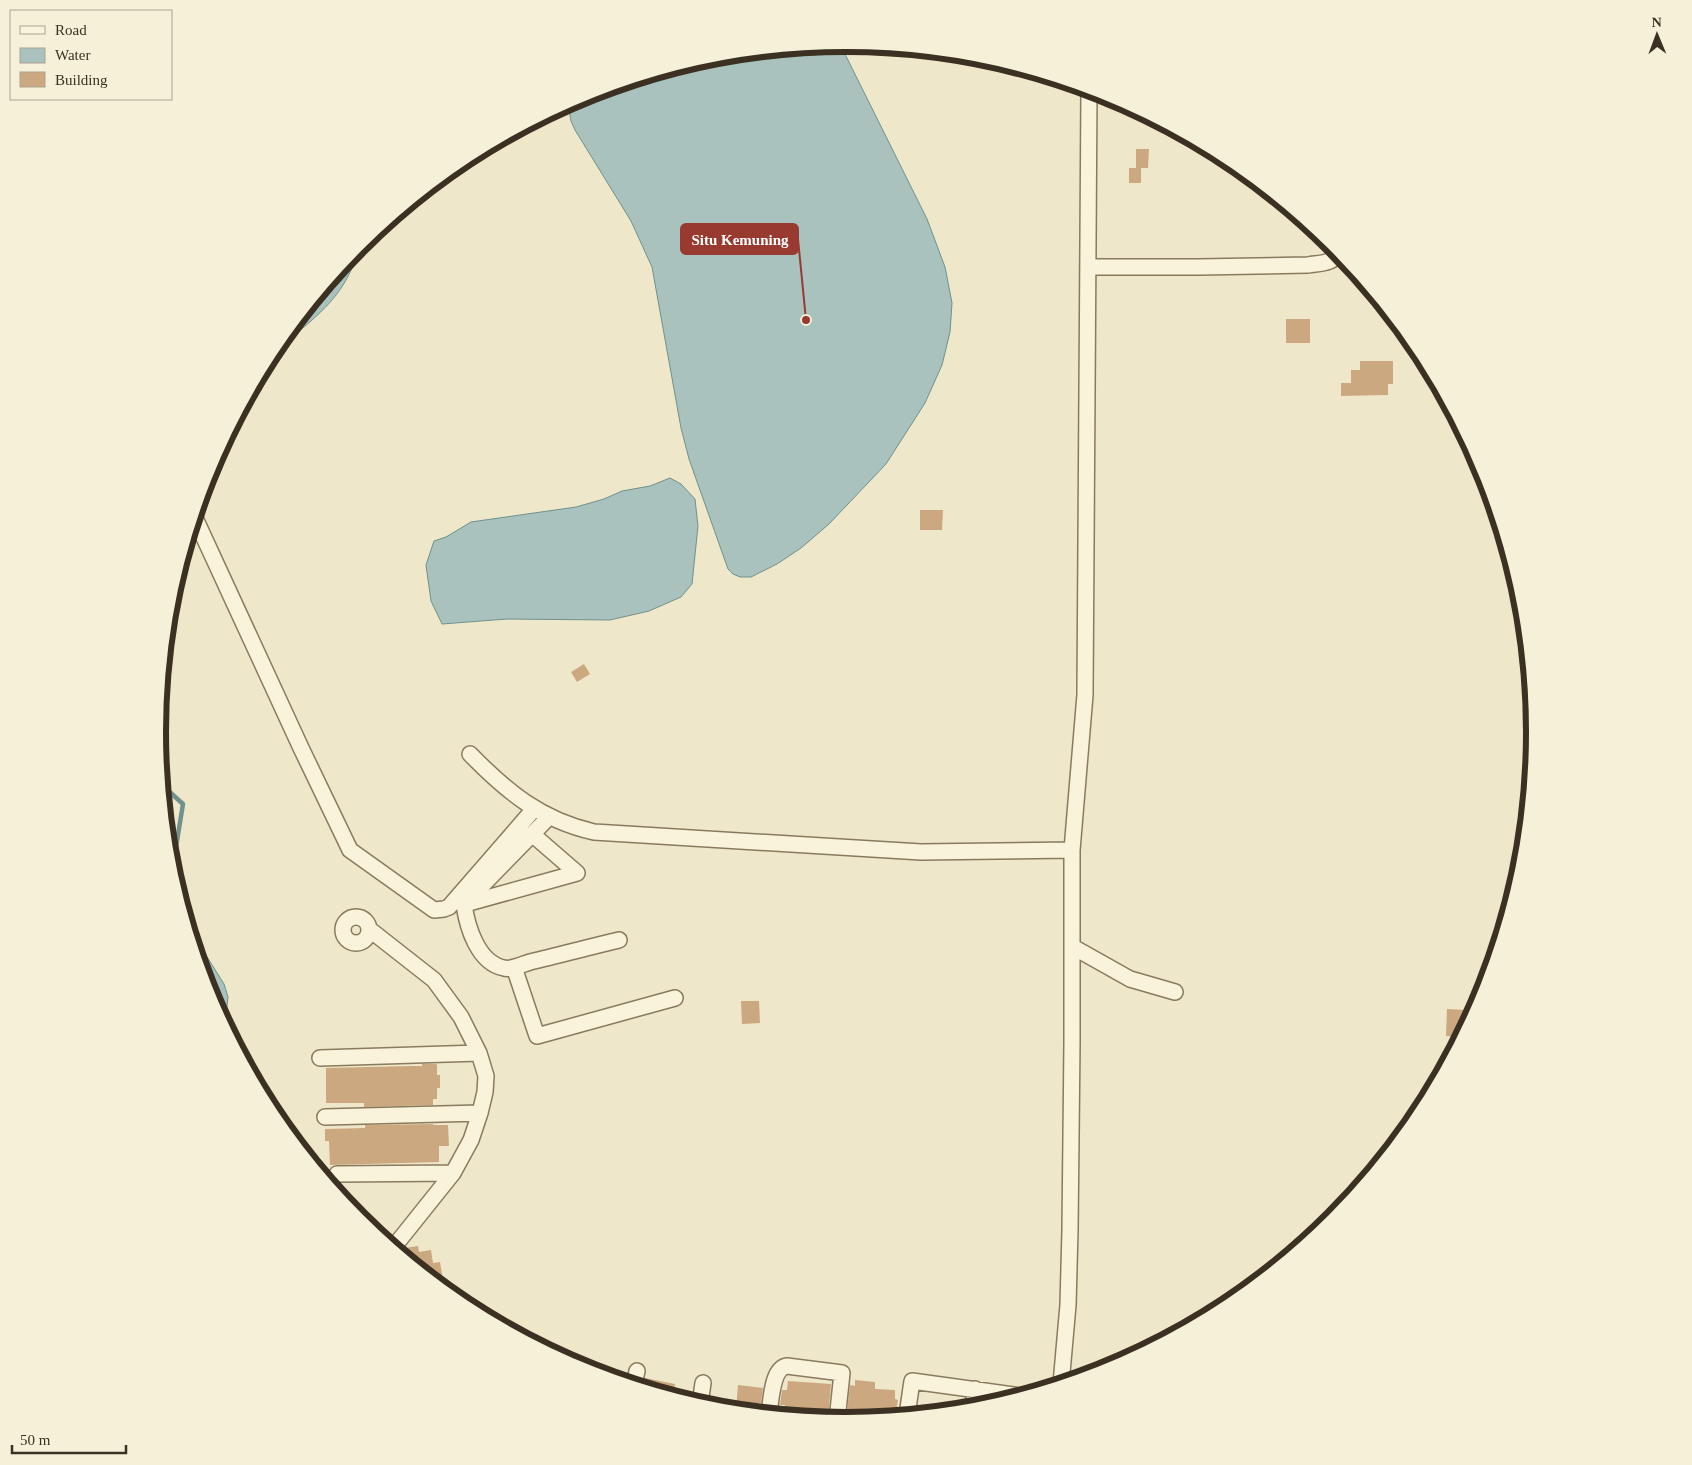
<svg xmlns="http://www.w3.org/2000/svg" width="1692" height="1465" viewBox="0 0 1692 1465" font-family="'Times New Roman',serif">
	<rect width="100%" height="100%" fill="#eee7c9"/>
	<path fill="#a9c2be" stroke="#70918c" d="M 840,44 L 927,219 L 945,267 L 952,303 L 950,332 L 942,365 L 925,403 L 886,464 L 829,524 L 801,548 L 777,564 L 751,577 L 740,577 L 733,574 L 728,569 L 689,459 L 681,428 L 652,267 L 631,221 L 575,130 L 571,121 L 568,104 L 583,96 L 712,57 Z
		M 361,243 C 350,279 339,296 311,321 C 302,329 294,336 282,339 Z
		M 670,478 L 681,484 L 695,499 L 698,526 L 692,584 L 681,597 L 649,611 L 610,620 L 507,619 L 442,624 L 431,601 L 426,565 L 434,541 L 446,537 L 471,522 L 576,507 L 604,499 L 622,491 L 650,486 Z
		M 189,928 L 224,984 L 228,997 L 225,1024 L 210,996 Z"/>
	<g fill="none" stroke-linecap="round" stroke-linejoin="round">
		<path stroke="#70918c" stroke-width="4.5" d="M 163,786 L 183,804 L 172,872"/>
	</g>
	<path fill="#cba87f" d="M 1136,149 L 1149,149 L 1148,168 L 1136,168 Z
		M 1129,168 L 1141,168 L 1141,183 L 1129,183 Z
		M 1286,319 L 1310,319 L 1310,343 L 1286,343 Z
		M 1360,361 L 1393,361 L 1393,384 L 1388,384 L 1388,395 L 1341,396 L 1341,383 L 1351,383 L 1351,370 L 1360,370 Z
		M 920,510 L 943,510 L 942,530 L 920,530 Z
		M 584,664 L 590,674 L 577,682 L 571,672 Z
		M 741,1001 L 759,1001 L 760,1023 L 742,1024 Z
		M 1447,1009 L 1465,1010 L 1465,1029 L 1460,1037 L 1446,1036 Z
		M 422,1064 L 436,1064 L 437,1065 L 437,1075 L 440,1075 L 440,1088 L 437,1088 L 437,1099 L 433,1099 L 433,1105 L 364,1107 L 364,1103 L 326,1103 L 326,1068 L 412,1066 L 422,1066 Z
		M 433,1124 L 433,1125 L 448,1125 L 449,1146 L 439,1146 L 439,1162 L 330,1165 L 329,1141 L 325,1141 L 325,1129 L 365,1128 L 365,1125 Z
		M 418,1246 L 419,1252 L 431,1250 L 433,1263 L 440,1262 L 443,1280 L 434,1281 L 401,1254 L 405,1254 L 405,1248 Z
		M 645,1378 L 675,1384 L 673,1396 L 643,1387 Z
		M 855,1380 L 875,1382 L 875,1389 L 895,1390 L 895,1399 L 898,1400 L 895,1416 L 846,1421 L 850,1385 L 855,1386 Z
		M 788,1381 L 831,1384 L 828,1419 L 784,1415 L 785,1405 L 780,1405 L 782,1390 L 787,1390 Z
		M 738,1385 L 763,1388 L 761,1403 L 754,1403 L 753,1412 L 736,1410 Z"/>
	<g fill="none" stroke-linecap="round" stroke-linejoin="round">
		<defs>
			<path id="minor" d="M 1088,267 L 1199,267 L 1308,265 C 1319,263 1333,264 1339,253
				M 195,518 L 301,748 L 350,850 L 434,910 L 444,909 L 449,907 L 534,809
				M 470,754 C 507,792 541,820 594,832 L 921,852 L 1072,850
				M 549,817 L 464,904 C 467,927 478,963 504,968 C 511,970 523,964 530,962 C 560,955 589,947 619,940
				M 465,904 L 577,873 L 532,834
				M343 930a13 13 0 1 1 26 0a13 13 0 1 1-26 0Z
				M 369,929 L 434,980 L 461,1017 L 479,1053 L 486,1076 L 485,1092 L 480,1113 L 471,1140 L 453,1173 L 393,1248
				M 1073,947 L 1130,979 L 1175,992
				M 514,967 L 537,1036 L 675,998
				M 320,1058 L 479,1053
				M 325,1117 L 480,1113
				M 337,1174 L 453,1173
				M 1061,1384 L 1068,1305 L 1070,1230 L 1072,1042 L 1072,850 L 1085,695 L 1089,90
				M 634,1385 L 637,1371
				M 700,1404 L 703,1383
				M 973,1409 L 975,1389
				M 769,1414 C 771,1401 772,1368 787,1366 L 842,1373 L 837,1420
				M 907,1415 L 912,1381 L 1021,1396"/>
		</defs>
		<use href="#minor" stroke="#8a7a5d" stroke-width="18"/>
		<use href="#minor" stroke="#f9f3dc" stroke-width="15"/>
	</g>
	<path d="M0 0H1692V1465H0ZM166 732a680 680 0 1 1 1360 0a680 680 0 1 1-1360 0Z" fill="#f5f0d8" fill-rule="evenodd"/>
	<path fill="none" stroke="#3b3021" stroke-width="6" d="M166 732a680 680 0 1 1 1360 0a680 680 0 1 1-1360 0Z"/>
	<path fill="none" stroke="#983a2f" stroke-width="2" d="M806 320L798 239"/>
	<circle fill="#983a2f" stroke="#f5f0d8" stroke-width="2" cx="806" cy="320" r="5"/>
	<rect fill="#983a2f" stroke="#983a2f" stroke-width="2" x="681" y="224" width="117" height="30" rx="5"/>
	<g font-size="15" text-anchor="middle" font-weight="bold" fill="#fff">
		<text x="740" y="245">Situ Kemuning</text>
	</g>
	<rect x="10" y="10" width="162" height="90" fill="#f5f0d8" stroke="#aba38f"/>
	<rect x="20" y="26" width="25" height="8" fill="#f9f3dc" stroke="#aba38f"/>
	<text x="55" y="35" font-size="15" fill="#3b3021">Road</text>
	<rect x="20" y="48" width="25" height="15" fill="#a9c2be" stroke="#aba38f"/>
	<text x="55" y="60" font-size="15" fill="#3b3021">Water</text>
	<rect x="20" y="72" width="25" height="15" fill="#cba87f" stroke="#aba38f"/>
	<text x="55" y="85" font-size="15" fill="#3b3021">Building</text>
	<g transform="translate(1657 35) rotate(359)" stroke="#f5f0d8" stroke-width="4" paint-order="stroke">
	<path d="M0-4L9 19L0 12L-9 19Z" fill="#3b3021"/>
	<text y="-8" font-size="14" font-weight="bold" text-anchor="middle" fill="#3b3021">N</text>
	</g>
	<path d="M12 1445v8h114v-8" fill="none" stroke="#3b3021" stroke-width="2.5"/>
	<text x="20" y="1445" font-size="15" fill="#3b3021" stroke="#f5f0d8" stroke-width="4" paint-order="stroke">50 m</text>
</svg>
